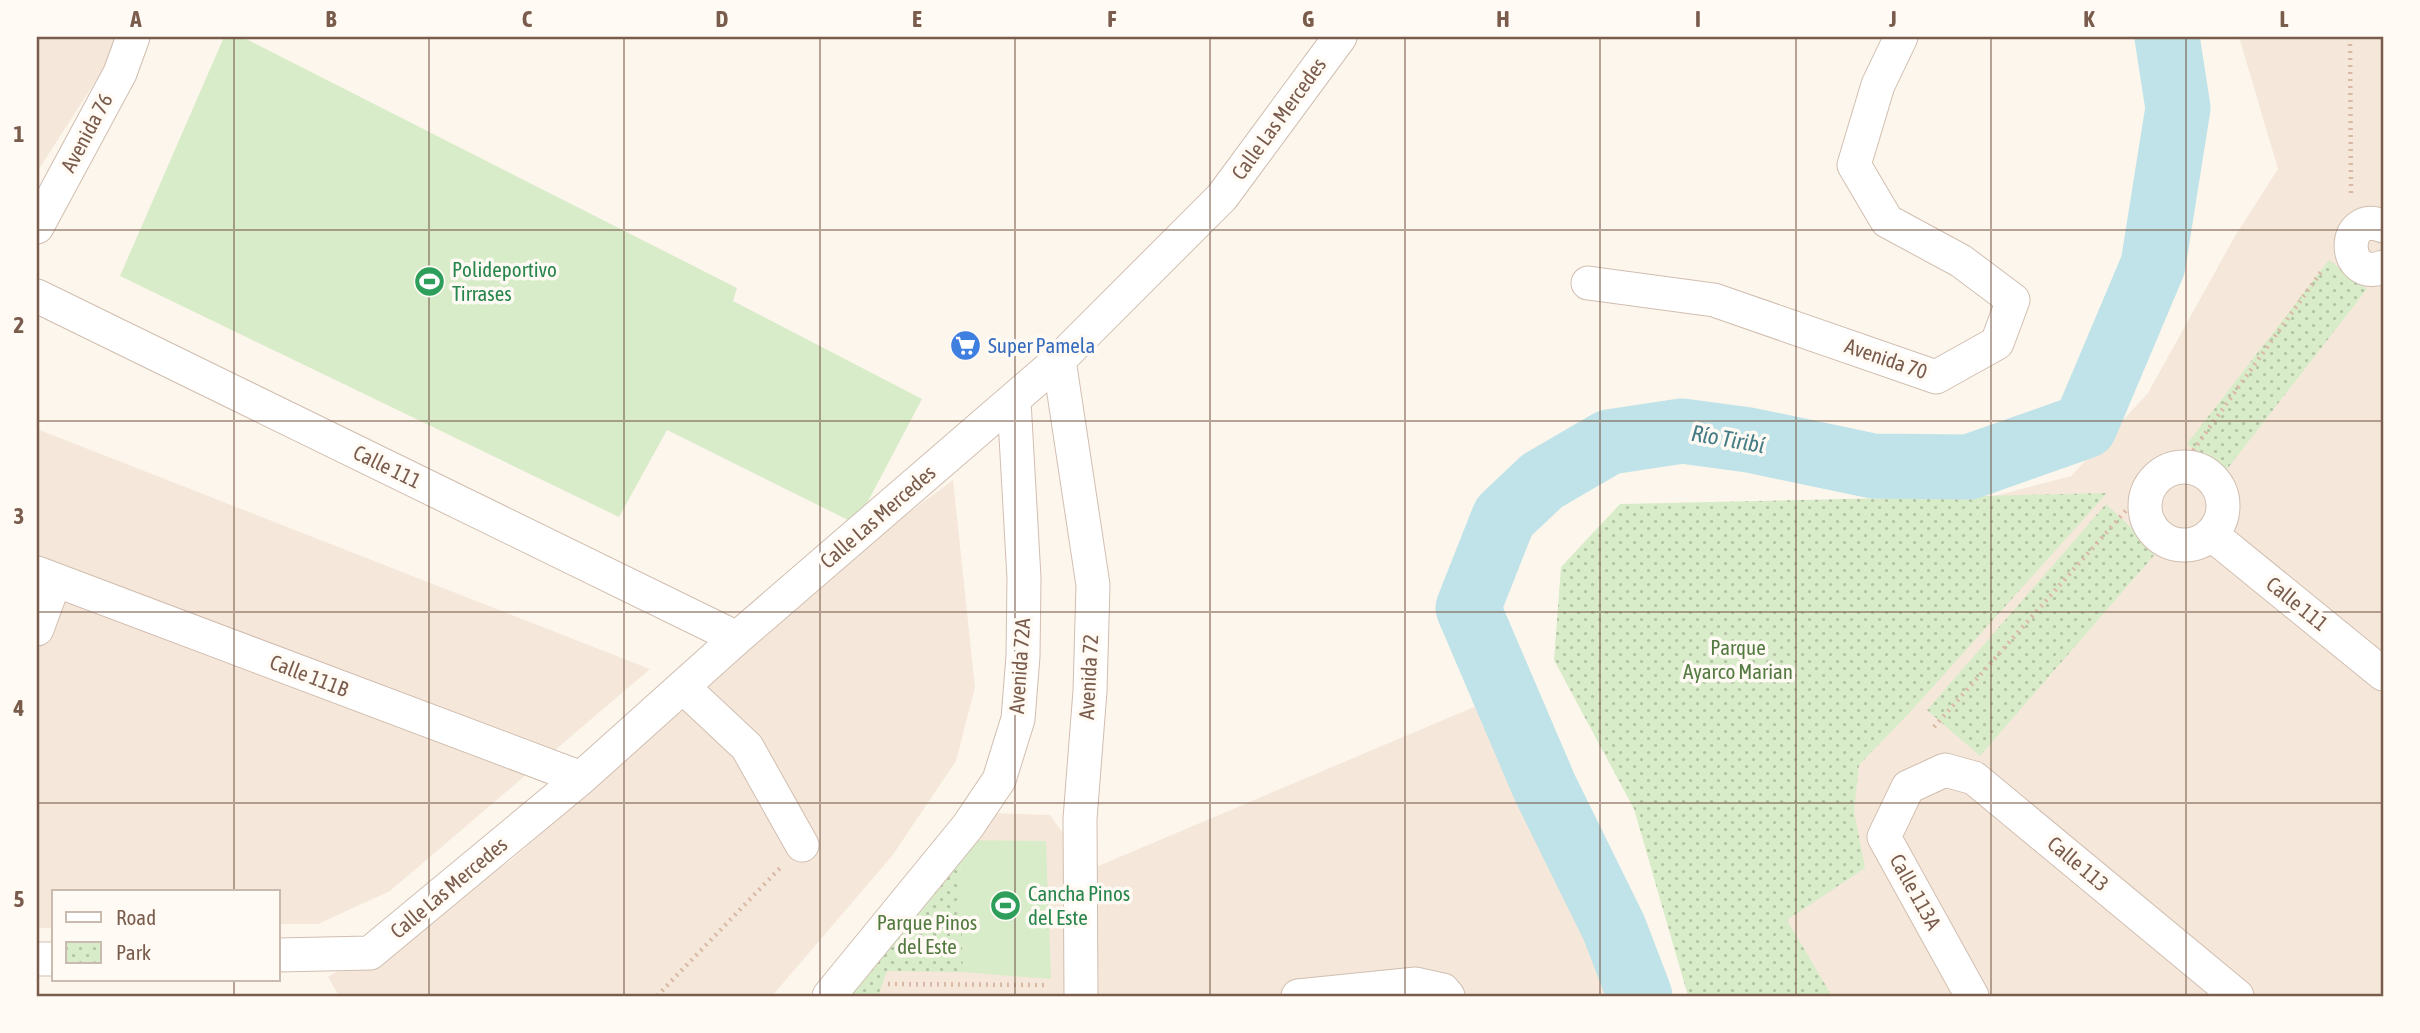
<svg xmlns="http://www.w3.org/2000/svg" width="2420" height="1033" viewBox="0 0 2420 1033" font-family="'Asap Condensed',sans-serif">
	<defs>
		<pattern id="park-dots" width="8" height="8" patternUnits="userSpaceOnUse" patternTransform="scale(1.75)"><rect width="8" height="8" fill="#d8ecc9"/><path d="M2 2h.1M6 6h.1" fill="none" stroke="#b4c2a5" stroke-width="1.8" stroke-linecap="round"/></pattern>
	</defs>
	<rect width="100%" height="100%" fill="#fdf6ec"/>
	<path fill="#f5e8da" d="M 37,37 L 124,37 L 37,172 Z
		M 2239,37 L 2383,37 L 2383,996 L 1768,996 L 1739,530 L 1910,518 L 2071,476 L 2148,393 L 2235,236 L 2278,169 Z
		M 37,429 L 650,669 L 390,891 L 318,924 L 278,924 L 278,891 L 54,891 L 54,928 L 37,928 Z
		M 953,480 L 975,687 L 956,761 L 892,856 L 772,996 L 339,996 L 328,977 L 509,862 L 868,543 Z
		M 1488,701 L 1613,996 L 848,996 L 992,813 L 1050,815 L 1089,870 Z"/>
	<path fill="url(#park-dots)" d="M 2329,260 L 2367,289 L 2224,473 L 2187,444 Z
		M 2107,493 L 1912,710 L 1859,765 L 1854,811 L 1865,868 L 1787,920 L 1832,996 L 1688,996 L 1634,809 L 1554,660 L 1561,567 L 1620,504 Z
		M 2106,504 L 2157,552 L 1980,756 L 1927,710 Z
		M 960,840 L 963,972 L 887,971 L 878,996 L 827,996 Z"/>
	<path fill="#d8ecc9" d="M 224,37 L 242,37 L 737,288 L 733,301 L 922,399 L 856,524 L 667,430 L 619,517 L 120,276 Z
		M 960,840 L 1046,841 L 1051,979 L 963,972 Z"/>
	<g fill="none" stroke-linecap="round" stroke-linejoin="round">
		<path stroke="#bfe3e8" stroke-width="65" d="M 1640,996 L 1614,928 L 1545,788 L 1468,608 L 1504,517 L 1542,481 L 1609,442 L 1682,431 L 1749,440 L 1873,466 L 1969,467 L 2085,426 L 2153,265 L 2178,108 L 2167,37"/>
		<defs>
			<path id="street" d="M 2383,226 C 2340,209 2341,283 2383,267
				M 37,227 L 120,73 L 133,37
				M 1588,283 L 1714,300 L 1936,377 L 1997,343 L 2013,300 L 1961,261 L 1887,221 L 1854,165 L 1878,85 L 1901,37
				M 37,296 L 737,638
				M 1059,360 L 1093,585 L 1090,691 L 1080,819 L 1081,996
				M2145 506a39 39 0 1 1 78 0a39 39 0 1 1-78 0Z
				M 2211,534 L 2383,674
				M 37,573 L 581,778
				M 37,629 L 55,580
				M 683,687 L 747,747 L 802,845
				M 278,955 L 370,953 L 581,778 L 737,638 L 1059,360 L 1222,197 L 1340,37
				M 37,959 L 54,959
				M 829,996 L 968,826 L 999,780 L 1018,719 L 1023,656 L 1024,578 L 1014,401
				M 1298,996 L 1416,984 L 1443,990 L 1448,996
				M 1972,996 L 1884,837 L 1908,787 L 1945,770 L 1974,778 L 2237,996"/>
		</defs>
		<use href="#street" stroke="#d1beb0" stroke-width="35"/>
		<path stroke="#d9b8a5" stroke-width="4.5" stroke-dasharray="2 5" stroke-linecap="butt" d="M 2350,37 L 2351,193
			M 2189,456 L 2321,272
			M 1934,727 L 2129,507
			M 888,984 L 1049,985
			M 657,996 L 780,868"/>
		<use href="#street" stroke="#fff" stroke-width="33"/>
	</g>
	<path fill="none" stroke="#7a5c4d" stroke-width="2" stroke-opacity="0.55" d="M 234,37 L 234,891M 429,37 L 429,996M 624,37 L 624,996M 820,37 L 820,996M 1015,37 L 1015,996M 1210,37 L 1210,996M 1405,37 L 1405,996M 1600,37 L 1600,996M 1796,37 L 1796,996M 1991,37 L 1991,996M 2186,37 L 2186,996M 37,230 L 2383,230M 37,421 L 2383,421M 37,612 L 2383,612M 37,803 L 2383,803M 234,979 L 234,996"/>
	<defs>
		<symbol id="stadium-disc" viewBox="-11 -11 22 22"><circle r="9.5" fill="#2e9e5b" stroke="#fffaf3"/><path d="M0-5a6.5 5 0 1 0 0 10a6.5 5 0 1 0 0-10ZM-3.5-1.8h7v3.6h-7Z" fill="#fff"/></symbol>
		<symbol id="supermarket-disc" viewBox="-11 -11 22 22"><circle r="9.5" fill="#3f7fe0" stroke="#fffaf3"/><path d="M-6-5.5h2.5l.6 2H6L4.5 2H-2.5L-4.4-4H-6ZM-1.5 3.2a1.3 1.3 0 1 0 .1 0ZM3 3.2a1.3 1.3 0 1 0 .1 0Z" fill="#fff"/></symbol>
	</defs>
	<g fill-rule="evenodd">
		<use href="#stadium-disc" x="412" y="264" width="35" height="35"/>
		<use href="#supermarket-disc" x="948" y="328" width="35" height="35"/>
		<use href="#stadium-disc" x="988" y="888" width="35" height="35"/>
	</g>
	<g text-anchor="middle" stroke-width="7" stroke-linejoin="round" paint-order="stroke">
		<g font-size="21" fill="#7a5c4d" stroke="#fffaf3">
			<text transform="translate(1279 119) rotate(-54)" y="7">Calle Las Mercedes</text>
			<text transform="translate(87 133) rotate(-62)" y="7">Avenida 76</text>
			<text transform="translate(1886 359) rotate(19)" y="7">Avenida 70</text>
			<text transform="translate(387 467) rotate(26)" y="7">Calle 111</text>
			<text transform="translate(878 517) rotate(-41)" y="7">Calle Las Mercedes</text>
			<text transform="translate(2297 604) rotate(39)" y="7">Calle 111</text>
			<text transform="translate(1020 666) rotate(-86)" y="7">Avenida 72A</text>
			<text transform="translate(309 676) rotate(21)" y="7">Calle 111B</text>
			<text transform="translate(1089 677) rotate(-87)" y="7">Avenida 72</text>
			<text transform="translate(2078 864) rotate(40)" y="7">Calle 113</text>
			<text transform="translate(449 888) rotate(-40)" y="7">Calle Las Mercedes</text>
			<text transform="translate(1915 892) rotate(61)" y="7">Calle 113A</text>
		</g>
		<g font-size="21" fill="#27864d" stroke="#fffaf3" text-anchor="start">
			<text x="452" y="277">Polideportivo<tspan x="452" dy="24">Tirrases</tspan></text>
			<text x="1028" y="901">Cancha Pinos<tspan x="1028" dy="24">del Este</tspan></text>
		</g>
		<g font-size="21" fill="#366cbe" stroke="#fffaf3" text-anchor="start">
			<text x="988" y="353">Super Pamela</text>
		</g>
		<g font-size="21" fill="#537a41" stroke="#fffaf3">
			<text x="1738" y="655">Parque<tspan x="1738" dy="24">Ayarco Marian</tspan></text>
			<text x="927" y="930">Parque Pinos<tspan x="927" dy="24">del Este</tspan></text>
		</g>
		<g font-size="23" font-style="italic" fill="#437c86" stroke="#fffaf3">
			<text transform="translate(1728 439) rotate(10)" y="8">Río Tiribí</text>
		</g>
	</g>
	<rect width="2420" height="1033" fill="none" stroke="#fffaf3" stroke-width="77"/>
	<rect x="52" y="890" width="228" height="91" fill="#fffaf3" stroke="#cabbb1" stroke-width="2"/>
	<rect x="66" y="912" width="35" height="10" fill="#ffffff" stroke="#cabbb1" stroke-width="2"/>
	<text x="116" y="925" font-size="21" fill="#7a5c4d">Road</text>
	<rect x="66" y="942" width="35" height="21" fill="url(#park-dots)" stroke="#cabbb1" stroke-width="2"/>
	<text x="116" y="960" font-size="21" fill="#7a5c4d">Park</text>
	<rect x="38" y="38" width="2344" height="957" fill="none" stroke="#7a5c4d" stroke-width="2.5"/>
	<g font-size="23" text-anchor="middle" font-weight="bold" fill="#7a5c4d">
		<text x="136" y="27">A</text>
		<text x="331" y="27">B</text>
		<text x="527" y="27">C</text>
		<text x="722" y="27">D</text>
		<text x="917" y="27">E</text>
		<text x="1112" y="27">F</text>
		<text x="1308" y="27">G</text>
		<text x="1503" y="27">H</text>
		<text x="1698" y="27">I</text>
		<text x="1893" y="27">J</text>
		<text x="2089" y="27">K</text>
		<text x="2284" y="27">L</text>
		<text x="19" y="142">1</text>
		<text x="19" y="333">2</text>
		<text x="19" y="524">3</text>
		<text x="19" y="716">4</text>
		<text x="19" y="907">5</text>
	</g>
</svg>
